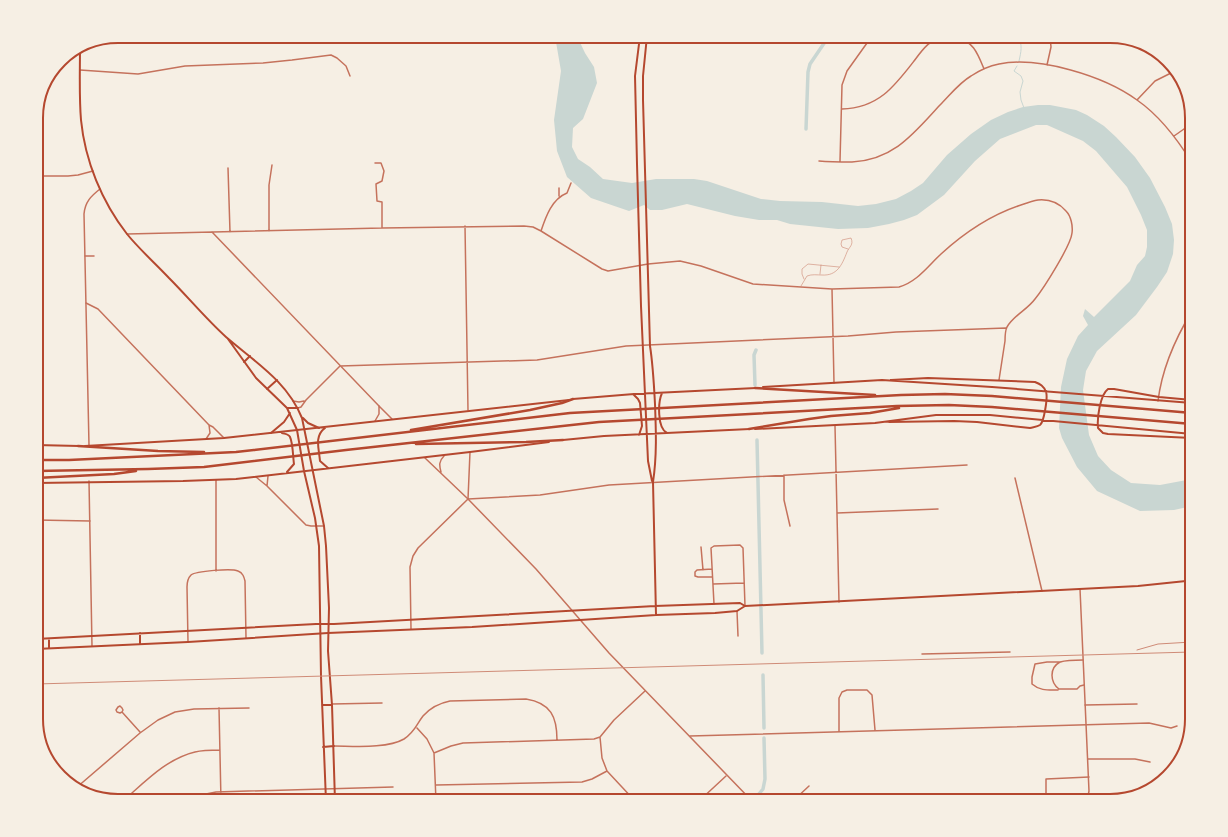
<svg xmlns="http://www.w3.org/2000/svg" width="1228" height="837" viewBox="0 0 1228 837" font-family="'Work Sans',sans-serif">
	<rect width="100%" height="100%" fill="#f6efe4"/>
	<path fill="#c9d6d2" d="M 550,36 L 577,36 L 585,53 L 594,67 L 597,83 L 583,119 L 573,128 L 572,147 L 578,159 L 590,167 L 603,179 L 632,183 L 656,179 L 694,179 L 707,181 L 761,199 L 780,201 L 822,202 L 858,206 L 876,204 L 896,199 L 911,191 L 923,183 L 947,155 L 971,134 L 991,120 L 1008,112 L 1023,107 L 1038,105 L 1050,105 L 1076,110 L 1087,115 L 1104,126 L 1116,137 L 1135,157 L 1150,178 L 1165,207 L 1172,224 L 1174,240 L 1173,254 L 1167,272 L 1157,287 L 1136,315 L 1097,351 L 1086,371 L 1083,390 L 1089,435 L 1098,456 L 1111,470 L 1131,483 L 1160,485 L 1192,479 L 1192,506 L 1174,510 L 1140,511 L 1097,491 L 1077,467 L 1062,438 L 1059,428 L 1061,387 L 1067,359 L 1078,336 L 1088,325 L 1083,316 L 1085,309 L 1094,317 L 1130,281 L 1137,265 L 1145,256 L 1147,247 L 1147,230 L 1141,215 L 1127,187 L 1096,151 L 1083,141 L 1047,125 L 1036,125 L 1000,139 L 975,161 L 944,195 L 917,215 L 904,220 L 889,224 L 868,228 L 838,229 L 790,224 L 777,220 L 759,220 L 735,216 L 687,204 L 662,210 L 650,210 L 644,205 L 629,211 L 591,198 L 567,177 L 557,151 L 554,120 L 561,71 L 556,42 Z"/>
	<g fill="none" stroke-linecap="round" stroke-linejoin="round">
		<path stroke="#c9d6d2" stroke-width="1" d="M 1018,36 C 1023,45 1021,52 1019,61
			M 1017,66 L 1014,71 L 1021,76 L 1023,81 L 1020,92 L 1021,100 L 1024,108"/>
		<path stroke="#c9d6d2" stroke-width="3.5" d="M 806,129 L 808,72 L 810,64 L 829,36
			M 755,385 L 754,355 L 756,350
			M 757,440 L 762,653
			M 763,675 L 764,728
			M 753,801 L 763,789 L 765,779 L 764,738"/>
		<path stroke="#c5725c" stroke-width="0.5" d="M 820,274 L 821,265
			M 804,279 L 802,274 L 802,269 L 808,264 L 839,267
			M 801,286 L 807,276 C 812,274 817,275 822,275 C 837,276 842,265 847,252 C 849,247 854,245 851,238 L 842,240 L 841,244 L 842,247 L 848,249"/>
		<path stroke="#c5725c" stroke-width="1.5" d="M 956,36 C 974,43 977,52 984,69
			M 759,37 L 775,36
			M 1047,65 L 1051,47 L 1050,36
			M 80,70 L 138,74 L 185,66 L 263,63 L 292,60 L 331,55 L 337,58 L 346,66 L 350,76
			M 1137,100 L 1155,81 L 1175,71
			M 842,109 C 878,108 894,87 914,61 C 923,49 930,39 945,36
			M 1174,136 L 1184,129 L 1192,125
			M 819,161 C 830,162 841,162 852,162 C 894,160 914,133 940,105 C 950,95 959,83 971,76 C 980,70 989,66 999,64 C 1039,56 1104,76 1137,100 C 1160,116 1178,140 1192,163
			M 840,161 L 842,85 L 847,71 L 872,36
			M 375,163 L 381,163 L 384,171 L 382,181 L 376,184 L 377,201 L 382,202 L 382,228
			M 228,168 L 230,232
			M 36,176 L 68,176 L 78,175 L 93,171
			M 559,188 L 559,196
			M 465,226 L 468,410
			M 269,231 L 269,185 L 272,165
			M 541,231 C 546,216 552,199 567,193 L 571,183
			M 212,232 L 379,406
			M 127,234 L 382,228 L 524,226 L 533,227 L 541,231 L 602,269 L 608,271 L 648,264 L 680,261 L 701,266 L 753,284 L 832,289 L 899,287 C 917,282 928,266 941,254 C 964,233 989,216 1018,206 C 1024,204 1032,201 1038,200 C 1049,199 1059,203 1066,211 C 1071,216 1073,226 1072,233 C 1071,245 1044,288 1035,299 C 1027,310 1014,315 1007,327 C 1005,331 1005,337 1005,341 C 1003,354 1001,367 999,380
			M 85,256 L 94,256
			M 832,289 L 834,383
			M 86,303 L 98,309 L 209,425 L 213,427 L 224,438
			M 293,401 L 299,402 L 304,401
			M 1158,401 C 1162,368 1175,339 1192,311
			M 298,408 L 301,407 L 306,400 L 340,366 L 537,360 L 626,346 L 848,336 L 896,332 L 1006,328
			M 835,426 L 839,602
			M 206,439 L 210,433 L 209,425
			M 784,475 L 784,500 L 790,526
			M 256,477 L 267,486 L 306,525 L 311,526 L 324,526
			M 1015,478 L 1042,591
			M 216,480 L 216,571
			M 267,486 L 268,476
			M 468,499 L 540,495 L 609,485 L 967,465
			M 468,499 L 470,452
			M 837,513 L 938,509
			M 36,520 L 90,521
			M 701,547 L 703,570
			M 712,569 L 697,570 L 695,572 L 695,576 L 698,577 L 712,577
			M 713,584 L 744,583
			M 714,604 L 711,548 L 714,546 L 740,545 L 743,548 L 745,606
			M 737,611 L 738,636
			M 411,629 L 410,567 L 413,556 L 418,548 L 468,499
			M 188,642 L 187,587 C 187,583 188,578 191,575 C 196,571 232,568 238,571 C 243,573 244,577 245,581 L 246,638
			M 922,654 L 1010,652
			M 1083,660 C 1076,660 1067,660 1060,662 C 1049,668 1050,682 1059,689 L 1077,689 L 1080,686 L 1084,685
			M 1058,690 C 1048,690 1040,691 1032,684 L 1032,677 L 1035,664 L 1047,662 L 1061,662
			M 332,704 L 382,703
			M 1085,705 L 1137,704
			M 219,708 L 221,801
			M 122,712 L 120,713 L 117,712 L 116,710 L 118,707 L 120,706 L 122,708 L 123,710 L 122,712 L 140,732
			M 417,728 L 427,739 L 434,753 L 436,801
			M 839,732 L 839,698 L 842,692 L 847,690 L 867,690 L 872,695 L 875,730
			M 690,736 L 1149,723 L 1171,728 L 1177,726
			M 41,740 L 47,746 L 48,751 L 46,756
			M 334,746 C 353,746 387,749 404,739 C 415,732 416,725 423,716 C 430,708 440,703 450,701 L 526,699 C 551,703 557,717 557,740
			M 434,753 L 451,746 L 463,743 L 594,739 L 600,737
			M 1088,759 L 1135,759 L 1150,762
			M 436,785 L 582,782 L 592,779 L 607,771
			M 76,788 L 140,733 L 158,720 L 175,712 L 194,709 L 249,708
			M 1089,795 L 1101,795 L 1118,799
			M 854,797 L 855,801
			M 123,801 C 145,782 166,759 195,752 C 203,750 212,750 220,750
			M 189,801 L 201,795 L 216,792 L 393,787
			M 635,801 L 607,771 L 602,758 L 600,737 L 614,720 L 645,691
			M 699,801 L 726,776
			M 793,801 L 809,786
			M 1046,801 L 1046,779 L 1089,777"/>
		<path stroke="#c5725c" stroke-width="1.5" d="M 379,406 L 392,419
			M 375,421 L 379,414 L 379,406
			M 89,445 L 84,214 C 85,202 91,196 100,189
			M 425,458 L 468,499 L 536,569 L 609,653 L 752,801
			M 441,472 C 439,465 439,461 444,456
			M 89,481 L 92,646
			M 1080,589 L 1089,791 L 1087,801"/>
		<path stroke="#b5482f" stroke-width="2" d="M 640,36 L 635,76 L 637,164 L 641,306 L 648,461 L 652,481
			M 647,36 L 643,76 L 643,100 L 650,346 C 653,365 654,385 655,404 C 656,430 657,456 653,482 L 656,615
			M 763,387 L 882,380 L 992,387 L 1192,403
			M 662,393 C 658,402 657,428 667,433
			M 634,395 L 638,399 L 640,403 L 642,426 L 639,435
			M 573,399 L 634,394 L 756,388
			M 1192,400 L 1159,397 L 1114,389 L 1108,389 C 1100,395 1097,418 1098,428 L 1103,433 L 1108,434 L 1192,438
			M 889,422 L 954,421 L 977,422 L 1030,428 C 1033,427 1037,427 1040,425 C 1044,422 1048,397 1046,392 C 1044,386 1040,384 1035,382 L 928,378 L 891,380
			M 325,428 C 314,436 319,449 320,461 L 328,468
			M 755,429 L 875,423 L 936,415 L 990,415 L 1192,434
			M 282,433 C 285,434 289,434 290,437 C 293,443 293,458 294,464 L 287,472
			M 563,440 L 604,436 L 750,429
			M 36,445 L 79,446
			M 85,446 L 224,438 L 569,400
			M 36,483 L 183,481 L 236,479 L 470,452 L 549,442
			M 1187,580 L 1192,576
			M 140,633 L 140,644
			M 36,639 L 316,624 L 334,624 L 655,606 L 740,603 L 745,606
			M 49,639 L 49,648
			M 36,649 L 188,642 L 328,633 L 472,627 L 656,615 L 715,613 L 737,611 L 745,606 L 1138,586 L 1186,581 L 1192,582"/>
		<path stroke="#b5482f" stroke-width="2" d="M 80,47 C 80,71 79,96 81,120 C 85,161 102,202 127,234 C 140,250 155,263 169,278 C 188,297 206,319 226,337 C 255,362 287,381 302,418 L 324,526 L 326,546 L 329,608 L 328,651 L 332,705 L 335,801
			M 228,339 L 256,378 L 287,408 L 297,430 L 304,471 L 315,518 L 319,546 L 321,676 L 326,801
			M 244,362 L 250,356
			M 267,389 L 277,380
			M 287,408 L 298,408
			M 303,418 L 308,423 L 319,428
			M 271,433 L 284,422 L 290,413
			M 322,705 L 332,705
			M 323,747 L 334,746"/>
		<path stroke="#b5482f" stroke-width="2.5" d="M 755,388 L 875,395
			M 749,429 L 809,419 L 831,416 L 870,413 L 899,408
			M 411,430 L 530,410 L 562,403 L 573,399
			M 416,444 L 526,442 L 563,440
			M 78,446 L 158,451 L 204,452
			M 36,460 L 69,460 L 236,452 L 570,413 L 901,395 L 945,394 L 992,396 L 1192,413
			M 36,471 L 148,469 L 204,467 L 346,450 L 599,422 L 897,406 L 949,405 L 992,407 L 1192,424
			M 36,478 L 114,474 L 136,471"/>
		<path stroke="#cf8b77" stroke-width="1" d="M 1137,650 L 1158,644 L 1192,642
			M 36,684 L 1192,652"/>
	</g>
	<path d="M0 0H1228V837H0ZM118 43H1110A75 75 0 0 1 1185 118V719A75 75 0 0 1 1110 794H118A75 75 0 0 1 43 719V118A75 75 0 0 1 118 43Z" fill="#f6efe4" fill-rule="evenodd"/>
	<path fill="none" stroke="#b5482f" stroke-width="2" d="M118 43H1110A75 75 0 0 1 1185 118V719A75 75 0 0 1 1110 794H118A75 75 0 0 1 43 719V118A75 75 0 0 1 118 43Z"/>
</svg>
